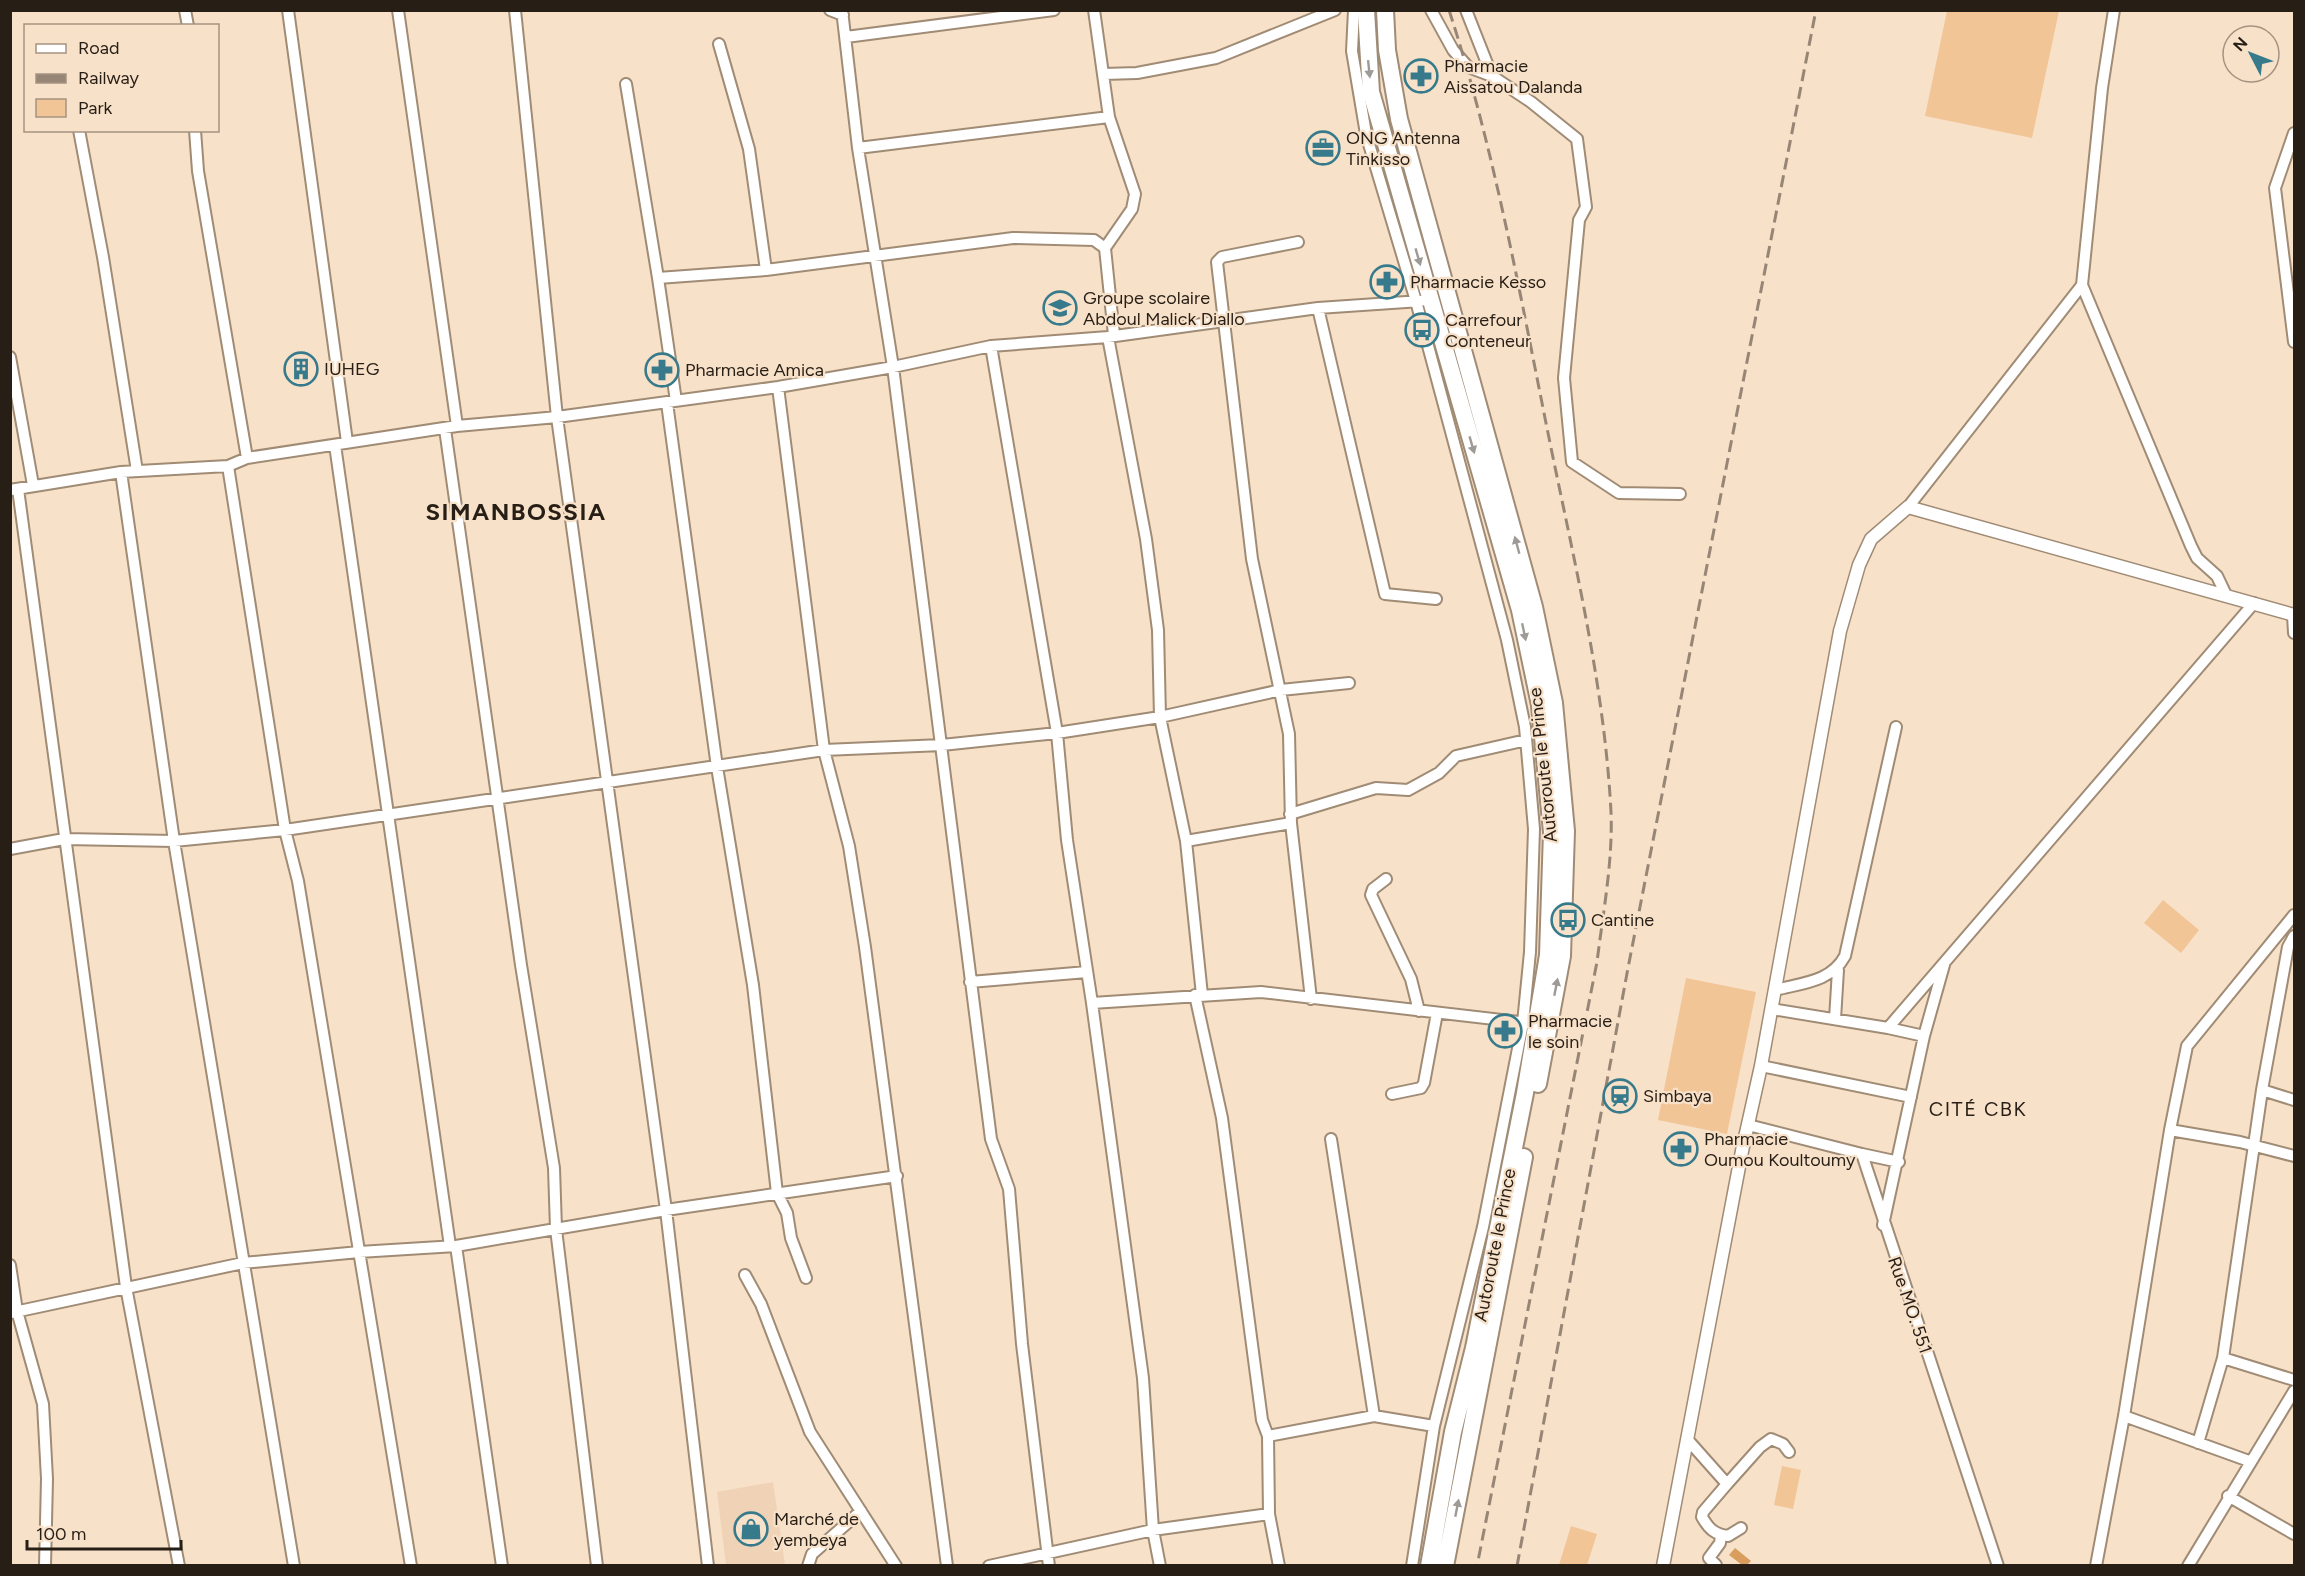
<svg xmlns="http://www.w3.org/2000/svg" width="2305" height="1576" viewBox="0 0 2305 1576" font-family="Figtree,sans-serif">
	<rect width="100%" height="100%" fill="#f8e1c9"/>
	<path fill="#f0d3b6" d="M 773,1482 L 785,1565 L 726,1565 L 717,1492 Z"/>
	<path fill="#f2c597" d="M 1947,11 L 2059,11 L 2032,138 L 1925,116 Z
		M 2163,900 L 2199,930 L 2181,953 L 2144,923 Z
		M 1686,978 L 1756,992 L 1727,1134 L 1658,1120 Z
		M 1782,1466 L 1801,1470 L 1793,1509 L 1774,1505 Z
		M 1571,1526 L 1597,1534 L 1587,1565 L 1559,1565 Z"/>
	<path fill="#d99d5e" d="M 1735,1548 L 1751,1561 L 1747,1565 L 1742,1565 L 1729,1555 Z"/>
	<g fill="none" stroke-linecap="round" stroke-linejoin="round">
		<defs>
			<path id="minor" d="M 185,10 L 188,26
				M 288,10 L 347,442
				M 398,10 L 457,426
				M 515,10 L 557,417 L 666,1210 L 708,1566
				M 830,10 L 843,15
				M 842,10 L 858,148 L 893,367 L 991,1139 L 1009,1189 L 1022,1344 L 1049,1566
				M 1094,10 L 1109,117 L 1135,194 L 1132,209 L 1105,248
				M 1354,10 L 1352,51 L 1366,134 L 1416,301 L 1507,640 L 1525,727 L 1534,829 L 1530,952 L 1523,1023 L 1483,1227 L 1434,1426 L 1412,1566
				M 1431,10 L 1453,50 L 1468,67 L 1492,76 L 1531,102 L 1577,139 L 1586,207 L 1579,220 L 1564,378 L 1572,462 L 1619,493 L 1680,494
				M 1466,10 L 1492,76
				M 2114,10 L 2102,88 L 2082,285 L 2191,546 L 2197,558 L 2217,576 L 2226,595
				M 846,37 L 1054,10
				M 719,44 L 749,149 L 766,270
				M 1104,74 L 1137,73 L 1216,58 L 1335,10
				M 626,84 L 658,278 L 676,401
				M 79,130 L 103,257 L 137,471
				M 195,130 L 198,171 L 247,458
				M 2294,133 L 2275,188 L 2294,342
				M 858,148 L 1109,117
				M 1298,242 L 1222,257 L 1217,262 L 1252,559 L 1289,734 L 1291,823 L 1311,999
				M 658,278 L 766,270 L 1013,238 L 1094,240 L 1105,248 L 1114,335
				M 1318,308 L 1385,594 L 1436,599
				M 1108,337 L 1146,539 L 1158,630 L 1160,717 L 1186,841 L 1202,995
				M 991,346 L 1057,733 L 1067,840 L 1092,1003 L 1143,1378 L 1153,1530 L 1160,1566
				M 10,357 L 33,485
				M 778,387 L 824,750 L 849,846 L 865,947 L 947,1566
				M 667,403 L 717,767 L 753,985 L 777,1193 L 787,1213 L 791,1238 L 806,1278
				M 445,429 L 521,965 L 554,1168 L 556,1229 L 597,1566
				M 335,445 L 450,1246
				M 228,466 L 285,830 L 298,881 L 411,1566
				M 121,472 L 174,841 L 294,1566
				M 18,489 L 126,1287 L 179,1566
				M 10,490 L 121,472 L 228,466 L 247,458 L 457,426 L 557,417 L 778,387 L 893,367 L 991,346 L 1108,337 L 1318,308 L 1421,301
				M 1908,507 L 2082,285
				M 2293,615 L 2294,633
				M 1290,814 L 1376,788 L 1408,790 L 1439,773 L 1456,756 L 1526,740
				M 1186,841 L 1291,823
				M 10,849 L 64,839 L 174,841 L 285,830 L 824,750 L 942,745 L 1057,733 L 1160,717 L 1281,690 L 1349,683
				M 1386,879 L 1373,889 L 1371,895 L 1411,979 L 1419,1011
				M 970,982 L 1087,972
				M 1775,990 C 1802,983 1831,982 1845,956 L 1896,727
				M 1195,995 L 1222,1118 L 1262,1420 L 1268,1436 L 1269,1514 L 1279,1566
				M 1092,1003 L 1261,992 L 1528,1023
				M 1772,1009 L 1888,1028 L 2254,603
				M 1835,1019 L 1838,970
				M 1888,1028 L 1924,1036
				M 1761,1066 L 1911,1097
				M 2262,1090 L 2294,1100
				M 1392,1094 L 1421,1088 L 1424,1083 L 1437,1013
				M 1748,1125 L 1862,1154 L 1998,1566
				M 2170,1130 L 2240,1142 L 2294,1156
				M 1331,1139 L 1374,1416
				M 1862,1154 L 1899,1162
				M 1883,1225 L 1924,1036 L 1944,965
				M 456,1246 L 502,1566
				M 10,1265 L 17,1311 L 43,1404 L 47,1479 L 45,1566
				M 745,1275 L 761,1304 L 810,1432 L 896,1566
				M 10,1313 L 243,1263 L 359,1252 L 456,1246 L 666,1210 L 897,1176
				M 2223,1358 L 2294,1380
				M 2124,1416 L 2249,1461
				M 1268,1436 L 1374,1416 L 1434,1426
				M 1687,1439 L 1727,1484 L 1703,1512 L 1702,1517 C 1709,1529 1714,1534 1728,1536 L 1741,1528
				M 2198,1443 L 2223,1358 L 2262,1090 L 2288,947 L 2294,936
				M 1727,1484 L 1760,1447 L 1771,1439 L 1783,1444 L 1789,1452
				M 2228,1496 L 2294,1534
				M 1716,1565 L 1709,1558 L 1720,1543 L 1721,1535
				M 808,1566 L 812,1554 L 861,1511
				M 989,1566 L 1153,1530 L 1269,1514
				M 2096,1566 L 2124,1416 L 2170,1130 L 2187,1046 L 2294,915
				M 2188,1566 L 2294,1391"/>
			<path id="tertiary" d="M 1663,1566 L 1742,1151 L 1761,1066 L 1840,631 L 1859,565 L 1871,539 L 1908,507 L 2294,615"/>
			<path id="primary" d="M 1366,10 L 1371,92 L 1520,610 L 1540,705 L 1552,832 L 1548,955 L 1525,1093 L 1474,1348 L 1453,1432 L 1429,1566
				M 1385,10 L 1387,50 L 1399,119 L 1534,607 L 1554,703 L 1566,831 L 1562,956 L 1538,1084
				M 1445,1566 L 1524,1157"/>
		</defs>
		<use href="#minor" stroke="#a08b75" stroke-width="14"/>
		<use href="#tertiary" stroke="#a08b75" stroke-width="15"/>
		<use href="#primary" stroke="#a08b75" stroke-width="20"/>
		<use href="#minor" stroke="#fff" stroke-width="10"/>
		<use href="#tertiary" stroke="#fff" stroke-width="12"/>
		<use href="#primary" stroke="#fff" stroke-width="16"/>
		<path stroke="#978676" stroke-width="3" stroke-dasharray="12 6" stroke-linecap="butt" d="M 1449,10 C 1492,142 1517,278 1544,413 C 1570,545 1604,677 1611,812 C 1613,861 1603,913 1597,962 L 1477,1566
			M 1517,1566 L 1628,968 L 1816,10"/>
	</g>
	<defs><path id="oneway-solid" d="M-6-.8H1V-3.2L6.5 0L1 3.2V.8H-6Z" transform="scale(1.5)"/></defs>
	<g fill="#9e9a96">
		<use href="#oneway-solid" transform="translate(1369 69) rotate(84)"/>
		<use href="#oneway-solid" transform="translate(1418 257) rotate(74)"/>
		<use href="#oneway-solid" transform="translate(1472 445) rotate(74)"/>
		<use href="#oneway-solid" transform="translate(1517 545) rotate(-105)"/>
		<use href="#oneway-solid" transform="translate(1524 632) rotate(78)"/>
		<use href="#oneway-solid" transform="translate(1556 987) rotate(-79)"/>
		<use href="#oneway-solid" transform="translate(1457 1508) rotate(-79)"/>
	</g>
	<defs>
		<symbol id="pharmacy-ring" viewBox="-11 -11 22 22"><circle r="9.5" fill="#f8e1c9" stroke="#377a8b" stroke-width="1.5"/><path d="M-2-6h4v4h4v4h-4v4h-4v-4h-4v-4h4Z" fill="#377a8b"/></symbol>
		<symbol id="office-ring" viewBox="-11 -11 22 22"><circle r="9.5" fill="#f8e1c9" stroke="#377a8b" stroke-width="1.5"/><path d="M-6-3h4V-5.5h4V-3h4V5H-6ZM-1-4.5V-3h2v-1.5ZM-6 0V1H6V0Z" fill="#377a8b"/></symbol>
		<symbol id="school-ring" viewBox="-11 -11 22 22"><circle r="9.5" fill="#f8e1c9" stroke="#377a8b" stroke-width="1.5"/><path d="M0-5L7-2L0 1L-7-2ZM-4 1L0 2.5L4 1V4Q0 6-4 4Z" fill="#377a8b"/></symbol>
		<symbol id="bus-ring" viewBox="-11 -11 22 22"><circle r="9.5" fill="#f8e1c9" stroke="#377a8b" stroke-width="1.5"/><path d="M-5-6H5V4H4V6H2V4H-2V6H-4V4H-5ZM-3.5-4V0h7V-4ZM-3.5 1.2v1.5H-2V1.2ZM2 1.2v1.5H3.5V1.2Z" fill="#377a8b"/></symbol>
		<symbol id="building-ring" viewBox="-11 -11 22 22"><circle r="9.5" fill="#f8e1c9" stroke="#377a8b" stroke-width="1.5"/><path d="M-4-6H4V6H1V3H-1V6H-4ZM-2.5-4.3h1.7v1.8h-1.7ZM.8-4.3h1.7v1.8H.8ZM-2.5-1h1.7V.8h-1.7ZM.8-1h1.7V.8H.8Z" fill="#377a8b"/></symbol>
		<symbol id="station-ring" viewBox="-11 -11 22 22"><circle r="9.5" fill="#f8e1c9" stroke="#377a8b" stroke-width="1.5"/><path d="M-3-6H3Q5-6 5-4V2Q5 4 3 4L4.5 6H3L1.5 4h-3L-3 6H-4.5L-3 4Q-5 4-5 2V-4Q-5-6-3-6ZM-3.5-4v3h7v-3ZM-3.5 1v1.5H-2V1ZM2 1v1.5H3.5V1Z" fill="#377a8b"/></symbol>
		<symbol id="shop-ring" viewBox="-11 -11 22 22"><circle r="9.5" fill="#f8e1c9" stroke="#377a8b" stroke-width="1.5"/><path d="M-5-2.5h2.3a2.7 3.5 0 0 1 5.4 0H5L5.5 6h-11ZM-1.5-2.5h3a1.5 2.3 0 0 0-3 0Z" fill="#377a8b"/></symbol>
	</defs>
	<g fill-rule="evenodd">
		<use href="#pharmacy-ring" x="1402" y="57" width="38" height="38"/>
		<use href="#office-ring" x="1304" y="129" width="38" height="38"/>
		<use href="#pharmacy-ring" x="1368" y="263" width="38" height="38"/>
		<use href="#school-ring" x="1041" y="289" width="38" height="38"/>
		<use href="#bus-ring" x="1403" y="311" width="38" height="38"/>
		<use href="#building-ring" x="282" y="350" width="38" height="38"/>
		<use href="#pharmacy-ring" x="643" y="351" width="38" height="38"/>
		<use href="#bus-ring" x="1549" y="901" width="38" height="38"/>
		<use href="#pharmacy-ring" x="1486" y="1012" width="38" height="38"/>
		<use href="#station-ring" x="1601" y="1077" width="38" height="38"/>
		<use href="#pharmacy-ring" x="1662" y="1130" width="38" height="38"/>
		<use href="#shop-ring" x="732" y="1510" width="38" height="38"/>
	</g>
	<g text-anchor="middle" stroke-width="4.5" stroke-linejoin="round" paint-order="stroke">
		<g font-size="18" fill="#271e16" stroke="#f8e1c9" text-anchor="start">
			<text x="1444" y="72">Pharmacie<tspan x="1444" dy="21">Aissatou Dalanda</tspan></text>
			<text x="1346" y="144">ONG Antenna<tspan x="1346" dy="21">Tinkisso</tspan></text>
			<text x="1410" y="288">Pharmacie Kesso</text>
			<text x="1083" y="304">Groupe scolaire<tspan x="1083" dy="21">Abdoul Malick Diallo</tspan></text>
			<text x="1445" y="326">Carrefour<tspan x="1445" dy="21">Conteneur</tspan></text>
			<text x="324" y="375">IUHEG</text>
			<text x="685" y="376">Pharmacie Amica</text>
			<text x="1591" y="926">Cantine</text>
			<text x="1528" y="1027">Pharmacie<tspan x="1528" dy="21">le soin</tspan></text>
			<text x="1643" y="1102">Simbaya</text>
			<text x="1704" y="1145">Pharmacie<tspan x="1704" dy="21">Oumou Koultoumy</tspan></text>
			<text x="774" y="1525">Marché de<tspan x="774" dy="21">yembeya</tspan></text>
		</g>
		<g font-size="18" fill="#271e16" stroke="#f8e1c9">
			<text transform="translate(1543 765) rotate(-96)" y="6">Autoroute le Prince</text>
			<text transform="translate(1495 1245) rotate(-79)" y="6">Autoroute le Prince</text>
			<text transform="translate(1910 1305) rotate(71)" y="6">Rue MO. 551</text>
		</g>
		<g font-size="20" letter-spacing="1.5" fill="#271e16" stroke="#f8e1c9">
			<text x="1978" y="1116">CITÉ CBK</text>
		</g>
		<g font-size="24" font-weight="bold" letter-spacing="1.5" fill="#271e16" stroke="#f8e1c9">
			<text x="516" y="520">SIMANBOSSIA</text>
		</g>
	</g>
	<rect width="2305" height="1576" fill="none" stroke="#271e16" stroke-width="24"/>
	<rect x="24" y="24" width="195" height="108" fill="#f8e1c9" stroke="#a49381" stroke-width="1.5"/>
	<rect x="36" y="44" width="30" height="9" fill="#ffffff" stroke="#a49381" stroke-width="1.5"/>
	<text x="78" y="54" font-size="18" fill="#271e16">Road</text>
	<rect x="36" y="74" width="30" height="9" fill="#978676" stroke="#a49381" stroke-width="1.5"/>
	<text x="78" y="84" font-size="18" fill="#271e16">Railway</text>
	<rect x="36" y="99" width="30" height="18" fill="#f2c597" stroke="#a49381" stroke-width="1.5"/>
	<text x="78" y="114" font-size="18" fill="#271e16">Park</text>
	<g transform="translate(2251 54) rotate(312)"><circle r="28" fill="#f8e1c9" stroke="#a49381" stroke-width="1.5"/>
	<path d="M0-4.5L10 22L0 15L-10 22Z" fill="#377a8b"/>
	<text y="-9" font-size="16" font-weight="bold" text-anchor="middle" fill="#271e16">N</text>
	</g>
	<path d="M27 1540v9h154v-9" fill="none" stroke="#271e16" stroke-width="3"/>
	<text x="36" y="1540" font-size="18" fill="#271e16" stroke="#f8e1c9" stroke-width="4.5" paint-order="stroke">100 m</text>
</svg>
